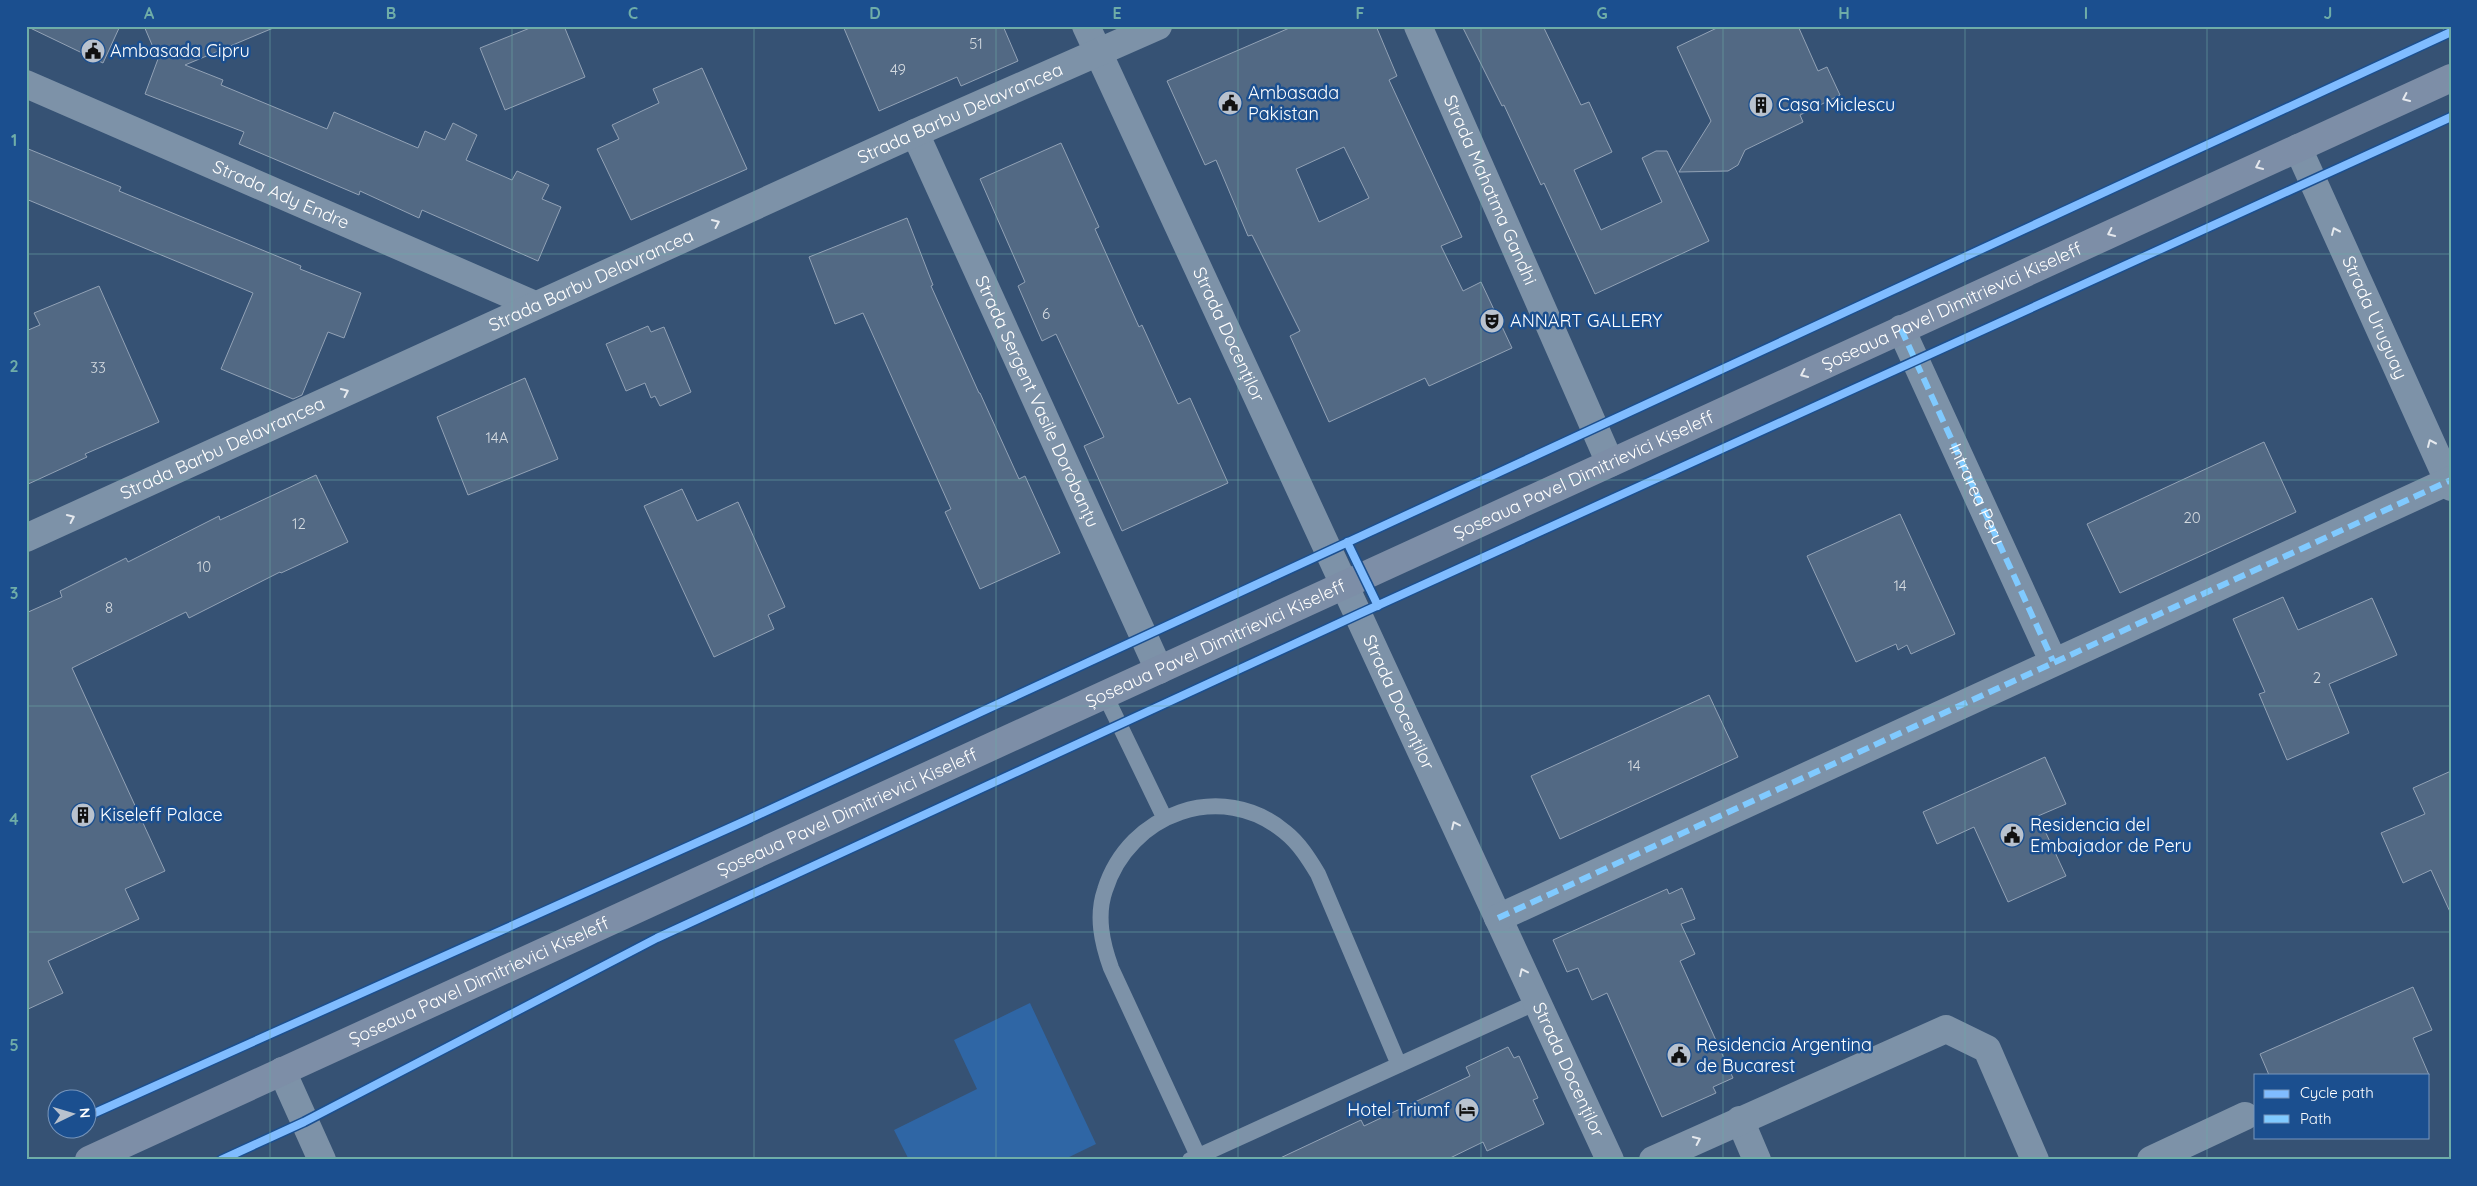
<svg xmlns="http://www.w3.org/2000/svg" width="2477" height="1186" viewBox="0 0 2477 1186" font-family="Quicksand,sans-serif">
	<rect width="100%" height="100%" fill="#365274"/>
	<path fill="#2f66a5" d="M 1030,1003 L 1096,1144 L 1063,1160 L 909,1160 L 894,1130 L 977,1089 L 954,1040 Z"/>
	<path fill="#526984" stroke="#92a2b6" fill-rule="evenodd" d="M 26,26 L 120,26 L 103,63 Z
		M 144,26 L 278,26 L 185,65 L 223,80 L 221,85 L 327,129 L 334,112 L 418,148 L 425,131 L 445,140 L 453,123 L 477,135 L 466,160 L 512,180 L 517,171 L 549,185 L 542,199 L 561,207 L 538,261 L 422,210 L 419,218 L 360,191 L 359,195 L 239,144 L 244,132 L 145,94 L 158,59 Z
		M 535,26 L 564,26 L 585,77 L 505,110 L 480,48 Z
		M 843,26 L 1003,26 L 1018,61 L 961,86 L 957,77 L 879,111 Z
		M 1294,26 L 1376,26 L 1397,76 L 1389,80 L 1462,237 L 1441,246 L 1463,291 L 1481,282 L 1512,348 L 1429,386 L 1425,378 L 1329,422 L 1290,336 L 1300,331 L 1252,235 L 1248,236 L 1216,160 L 1205,165 L 1167,81 ZM 1344,147 L 1369,198 L 1319,222 L 1296,169 Z
		M 1462,26 L 1543,26 L 1581,105 L 1589,102 L 1612,152 L 1574,170 L 1601,230 L 1662,202 L 1642,158 L 1656,151 L 1667,151 L 1709,241 L 1595,294 L 1544,183 L 1541,185 L 1504,105 L 1502,106 Z
		M 1721,26 L 1798,26 L 1818,71 L 1827,67 L 1840,95 L 1800,115 L 1803,122 L 1745,150 L 1738,165 L 1728,171 L 1679,172 L 1711,121 L 1677,47 Z
		M 702,68 L 747,169 L 631,220 L 597,149 L 619,139 L 612,125 L 659,103 L 653,89 Z
		M 1061,143 L 1099,227 L 1095,229 L 1139,327 L 1142,325 L 1178,404 L 1190,398 L 1228,483 L 1122,531 L 1084,446 L 1104,437 L 1056,334 L 1042,341 L 1018,286 L 1025,282 L 980,179 Z
		M 26,148 L 121,187 L 119,191 L 301,266 L 300,269 L 361,293 L 344,338 L 328,332 L 302,395 L 293,399 L 221,369 L 253,293 L 26,199 Z
		M 907,218 L 933,285 L 931,286 L 979,393 L 980,393 L 1019,479 L 1025,476 L 1060,553 L 980,589 L 945,512 L 951,509 L 863,313 L 835,324 L 809,257 Z
		M 99,286 L 159,422 L 85,454 L 87,457 L 26,485 L 26,331 L 40,325 L 34,313 Z
		M 648,326 L 651,332 L 664,327 L 691,392 L 660,406 L 655,396 L 651,398 L 645,383 L 626,391 L 606,344 Z
		M 525,378 L 558,459 L 468,495 L 437,417 Z
		M 2264,442 L 2296,512 L 2120,593 L 2087,524 Z
		M 316,475 L 348,542 L 281,573 L 280,572 L 189,618 L 186,612 L 72,668 L 165,871 L 125,889 L 139,919 L 48,961 L 63,993 L 26,1010 L 26,613 L 62,597 L 60,591 L 126,558 L 128,562 L 219,516 L 220,520 Z
		M 682,489 L 697,521 L 738,502 L 785,607 L 768,615 L 774,629 L 714,657 L 644,506 Z
		M 1900,514 L 1955,634 L 1911,654 L 1907,645 L 1898,650 L 1896,644 L 1856,662 L 1807,556 Z
		M 2283,597 L 2298,630 L 2372,598 L 2397,655 L 2329,684 L 2349,733 L 2287,760 L 2259,694 L 2265,692 L 2233,619 Z
		M 1709,695 L 1738,757 L 1560,839 L 1531,776 Z
		M 2045,757 L 2066,804 L 2038,816 L 2066,876 L 2008,902 L 1974,827 L 1937,844 L 1923,812 Z
		M 2451,771 L 2451,914 L 2431,870 L 2403,883 L 2381,833 L 2425,814 L 2413,788 Z
		M 1682,888 L 1695,919 L 1681,924 L 1695,954 L 1680,961 L 1733,1078 L 1713,1087 L 1716,1093 L 1662,1117 L 1607,993 L 1592,1000 L 1578,968 L 1567,972 L 1553,940 L 1667,889 L 1669,894 Z
		M 2413,987 L 2432,1030 L 2413,1038 L 2429,1075 L 2269,1075 L 2260,1054 Z
		M 1508,1047 L 1514,1058 L 1519,1056 L 1538,1098 L 1533,1100 L 1544,1124 L 1487,1151 L 1483,1142 L 1446,1160 L 1276,1160 L 1361,1120 L 1364,1126 L 1470,1076 L 1466,1067 Z"/>
	<g fill="none" stroke-linecap="round" stroke-linejoin="round">
		<path stroke="#7d92a8" stroke-width="16" d="M 2450,26 L 2451,27
			M 1105,695 L 1164,817
			M 1198,1156 L 1111,968 C 1102,943 1096,916 1105,890 C 1129,813 1222,779 1285,832 C 1299,843 1309,859 1318,874 L 1399,1065
			M 1190,1160 L 1537,1002"/>
		<g stroke="#7d92a8" stroke-width="28">
			<path id="s1" d="M 1086,26 L 1610,1160"/>
			<path id="s2" d="M 1418,26 L 1610,463"/>
			<path id="s3" d="M 26,84 L 535,305"/>
			<path id="s4" d="M 915,133 L 1159,670"/>
			<path id="s5" d="M 2298,148 L 2451,487"/>
			<path id="s6" d="M 1901,329 L 2053,661"/>
			<path id="s7" d="M 26,538 L 915,133 L 1158,26"/>
			<path d="M 1498,918 L 2451,480"/>
			<path d="M 282,1071 L 322,1160"/>
			<path d="M 1740,1120 L 1757,1160"/>
			<path d="M 1653,1160 L 1946,1029 L 1987,1049 L 2035,1160"/>
			<path d="M 2151,1160 L 2245,1116"/>
		</g>
		<path stroke="#7d8ea7" stroke-width="28" id="s8" d="M 89,1160 L 2451,78"/>
		<path stroke="#80caff" stroke-width="6" stroke-dasharray="12 6" stroke-linecap="butt" d="M 1901,329 L 2053,661
			M 1498,918 L 2451,480"/>
		<defs>
			<path id="cycleway" d="M 1347,542 L 1378,606
				M 88,1116 L 745,821 L 2451,32
				M 221,1160 L 304,1122 L 657,938 L 1359,614 L 2451,117"/>
		</defs>
		<use href="#cycleway" stroke="#1b4f8f" stroke-width="11"/>
		<use href="#cycleway" stroke="#80bcff" stroke-width="8"/>
	</g>
	<defs><path id="oneway-chevron" d="M-2-3.5L2.5 0L-2 3.5" fill="none" stroke-width="1.6" stroke-linecap="round" stroke-linejoin="round" transform="scale(1.25)"/></defs>
	<g stroke="#e5e8ed">
		<use href="#oneway-chevron" transform="translate(2406 98) rotate(155)"/>
		<use href="#oneway-chevron" transform="translate(2259 166) rotate(155)"/>
		<use href="#oneway-chevron" transform="translate(2111 233) rotate(155)"/>
		<use href="#oneway-chevron" transform="translate(1804 374) rotate(155)"/>
	</g>
	<g stroke="#e5e9ee">
		<use href="#oneway-chevron" transform="translate(716 223) rotate(-24)"/>
		<use href="#oneway-chevron" transform="translate(2335 231) rotate(-114)"/>
		<use href="#oneway-chevron" transform="translate(345 392) rotate(-25)"/>
		<use href="#oneway-chevron" transform="translate(2431 443) rotate(-114)"/>
		<use href="#oneway-chevron" transform="translate(71 518) rotate(-25)"/>
		<use href="#oneway-chevron" transform="translate(1455 825) rotate(-115)"/>
		<use href="#oneway-chevron" transform="translate(1523 972) rotate(-115)"/>
		<use href="#oneway-chevron" transform="translate(1697 1140) rotate(-25)"/>
	</g>
	<path fill="none" stroke="#6fada8" stroke-width="1" stroke-opacity="0.55" d="M 270,26 L 270,1160M 512,26 L 512,1160M 754,26 L 754,1160M 996,26 L 996,1160M 1238,26 L 1238,1160M 1481,26 L 1481,1160M 1723,26 L 1723,1160M 1965,26 L 1965,1160M 2207,26 L 2207,1160M 26,254 L 2451,254M 26,480 L 2451,480M 26,706 L 2451,706M 26,932 L 2451,932"/>
	<defs>
		<symbol id="civic-disc" viewBox="-11 -11 22 22"><circle r="9.5" fill="#b9c2ce" stroke="#1b4f8f"/><path d="M-.6-6.5H3V-4.5H.6V-3L4-1V1h2V6H-6V1h2V-1L-.6-3ZM-1.2 2.5V6h2.4V2.5Z" fill="#111"/></symbol>
		<symbol id="building-disc" viewBox="-11 -11 22 22"><circle r="9.5" fill="#b9c2ce" stroke="#1b4f8f"/><path d="M-4-6H4V6H1V3H-1V6H-4ZM-2.5-4.3h1.7v1.8h-1.7ZM.8-4.3h1.7v1.8H.8ZM-2.5-1h1.7V.8h-1.7ZM.8-1h1.7V.8H.8Z" fill="#111"/></symbol>
		<symbol id="theatre-disc" viewBox="-11 -11 22 22"><circle r="9.5" fill="#b9c2ce" stroke="#1b4f8f"/><path d="M-5-5.5Q0-4 5-5.5V0Q5 5 0 6Q-5 5-5 0ZM-3.3-2.5H-1v1.5H-3.3ZM1-2.5H3.3v1.5H1ZM-2.8 1Q0 5.5 2.8 1Z" fill="#111"/></symbol>
		<symbol id="hotel-disc" viewBox="-11 -11 22 22"><circle r="9.5" fill="#b9c2ce" stroke="#1b4f8f"/><path d="M-6-4.5h1.5V1H6V5H4.5V3h-9V5H-6ZM-4 0a1.8 1.8 0 1 1 3.6 0ZM.5 0V-2.5h3Q6-2.5 6 0Z" fill="#111"/></symbol>
	</defs>
	<g fill-rule="evenodd">
		<use href="#civic-disc" x="79" y="37" width="28" height="28"/>
		<use href="#civic-disc" x="1216" y="89" width="28" height="28"/>
		<use href="#building-disc" x="1747" y="91" width="28" height="28"/>
		<use href="#theatre-disc" x="1478" y="307" width="28" height="28"/>
		<use href="#building-disc" x="69" y="801" width="28" height="28"/>
		<use href="#civic-disc" x="1998" y="821" width="28" height="28"/>
		<use href="#civic-disc" x="1665" y="1041" width="28" height="28"/>
		<use href="#hotel-disc" x="1453" y="1096" width="28" height="28"/>
	</g>
	<g text-anchor="middle" stroke-width="5" stroke-linejoin="round" paint-order="stroke">
		<g font-size="15" fill="#d4dae0">
			<text x="976" y="49">51</text>
			<text x="898" y="75">49</text>
			<text x="1046" y="319">6</text>
			<text x="98" y="373">33</text>
			<text x="497" y="443">14A</text>
			<text x="2192" y="523">20</text>
			<text x="299" y="529">12</text>
			<text x="204" y="572">10</text>
			<text x="1900" y="591">14</text>
			<text x="109" y="613">8</text>
			<text x="2317" y="683">2</text>
			<text x="1634" y="771">14</text>
		</g>
		<g font-size="18" fill="#fff" stroke="#1b4f8f" text-anchor="start">
			<text x="110" y="57">Ambasada Cipru</text>
			<text x="1248" y="99">Ambasada<tspan x="1248" dy="21">Pakistan</tspan></text>
			<text x="1778" y="111">Casa Miclescu</text>
			<text x="1510" y="327">ANNART GALLERY</text>
			<text x="100" y="821">Kiseleff Palace</text>
			<text x="2030" y="831">Residencia del<tspan x="2030" dy="21">Embajador de Peru</tspan></text>
			<text x="1696" y="1051">Residencia Argentina<tspan x="1696" dy="21">de Bucarest</tspan></text>
			<text x="1450" y="1116" text-anchor="end">Hotel Triumf</text>
		</g>
		<g font-size="18" fill="#fff" stroke="#1b4f8f">
			<text dy="6" stroke="none"><textPath href="#s7" startOffset="1026">Strada Barbu Delavrancea</textPath></text>
			<text dy="6" stroke="none"><textPath href="#s2" startOffset="179">Strada Mahatma Gandhi</textPath></text>
			<text dy="6" stroke="none"><textPath href="#s3" startOffset="278">Strada Ady Endre</textPath></text>
			<text dy="6" stroke="none"><textPath href="#s7" startOffset="621">Strada Barbu Delavrancea</textPath></text>
			<text dy="6" stroke="none"><textPath href="#s8" startOffset="2049">Șoseaua Pavel Dimitrievici Kiseleff</textPath></text>
			<text dy="6" stroke="none"><textPath href="#s5" startOffset="186">Strada Uruguay</textPath></text>
			<text dy="6" stroke="none"><textPath href="#s1" startOffset="340">Strada Docenților</textPath></text>
			<text dy="6" stroke="none"><textPath href="#s4" startOffset="295">Strada Sergent Vasile Dorobanțu</textPath></text>
			<text dy="6" stroke="none"><textPath href="#s7" startOffset="216">Strada Barbu Delavrancea</textPath></text>
			<text dy="6" stroke="none"><textPath href="#s8" startOffset="1644">Șoseaua Pavel Dimitrievici Kiseleff</textPath></text>
			<text dy="6" stroke="none"><textPath href="#s6" startOffset="182">Intrarea Peru</textPath></text>
			<text dy="6" stroke="none"><textPath href="#s8" startOffset="1239">Șoseaua Pavel Dimitrievici Kiseleff</textPath></text>
			<text dy="6" stroke="none"><textPath href="#s1" startOffset="745">Strada Docenților</textPath></text>
			<text dy="6" stroke="none"><textPath href="#s8" startOffset="834">Șoseaua Pavel Dimitrievici Kiseleff</textPath></text>
			<text dy="6" stroke="none"><textPath href="#s8" startOffset="429">Șoseaua Pavel Dimitrievici Kiseleff</textPath></text>
			<text dy="6" stroke="none"><textPath href="#s1" startOffset="1150">Strada Docenților</textPath></text>
		</g>
	</g>
	<rect width="2477" height="1186" fill="none" stroke="#1b4f8f" stroke-width="55"/>
	<rect x="2254" y="1074" width="175" height="65" fill="#1b4f8f" stroke="#7695bc"/>
	<rect x="2264" y="1090" width="25" height="8" fill="#80bcff" stroke="#7695bc"/>
	<text x="2300" y="1098" font-size="15" fill="#ffffff">Cycle path</text>
	<rect x="2264" y="1115" width="25" height="8" fill="#80caff" stroke="#7695bc"/>
	<text x="2300" y="1124" font-size="15" fill="#ffffff">Path</text>
	<g transform="translate(72 1114) rotate(85)"><circle r="24" fill="#1b4f8f" stroke="#7695bc"/>
	<path d="M0-4L9 19L0 12L-9 19Z" fill="#b9c2ce"/>
	<text y="-8" font-size="14" font-weight="bold" text-anchor="middle" fill="#ffffff">N</text>
	</g>
	<rect x="28" y="28" width="2422" height="1130" fill="none" stroke="#6fada8" stroke-width="2"/>
	<g font-size="16" text-anchor="middle" font-weight="bold" fill="#6fada8">
		<text x="149" y="19">A</text>
		<text x="391" y="19">B</text>
		<text x="633" y="19">C</text>
		<text x="875" y="19">D</text>
		<text x="1117" y="19">E</text>
		<text x="1360" y="19">F</text>
		<text x="1602" y="19">G</text>
		<text x="1844" y="19">H</text>
		<text x="2086" y="19">I</text>
		<text x="2328" y="19">J</text>
		<text x="14" y="146">1</text>
		<text x="14" y="372">2</text>
		<text x="14" y="599">3</text>
		<text x="14" y="825">4</text>
		<text x="14" y="1051">5</text>
	</g>
</svg>
